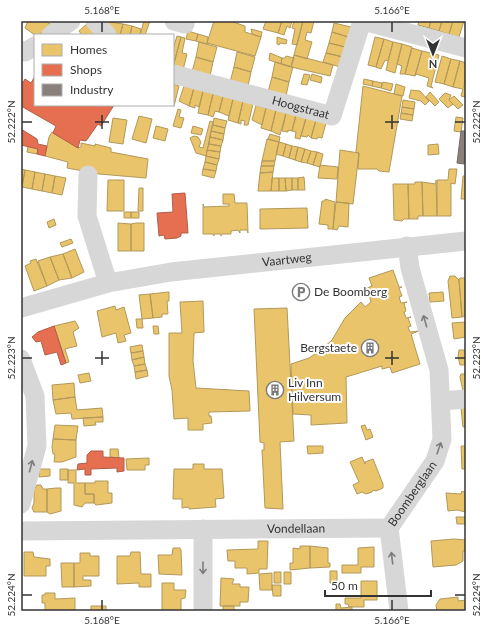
<svg xmlns="http://www.w3.org/2000/svg" width="487" height="632" viewBox="0 0 487 632" font-family="Lato,sans-serif">
	<rect width="100%" height="100%" fill="#fff"/>
	<path fill="#e9c46a" stroke="#b2985a" d="M 28,21 L 45,21 L 52,25 L 39,35 L 35,35 L 25,28 Z
		M 105,21 L 123,24 L 120,35 L 115,35 Z
		M 144,21 L 150,21 L 145,35 L 140,35 Z
		M 214,21 L 230,21 L 245,26 L 245,32 L 261,37 L 255,56 L 207,43 Z
		M 266,21 L 282,21 L 278,33 L 263,29 Z
		M 282,21 L 292,21 L 290,28 L 287,26 L 284,35 L 278,33 Z
		M 294,21 L 303,21 L 297,45 L 292,44 L 295,29 L 292,28 Z
		M 303,21 L 314,21 L 311,33 L 307,32 L 305,40 L 312,42 L 307,59 L 294,55 Z
		M 419,21 L 431,21 L 429,28 L 418,25 Z
		M 431,21 L 442,21 L 439,31 L 429,28 Z
		M 442,21 L 453,21 L 449,34 L 439,31 Z
		M 453,21 L 464,21 L 459,37 L 449,34 Z
		M 89,22 L 99,35 L 82,35 L 79,31 Z
		M 334,23 L 351,27 L 348,37 L 332,32 Z
		M 123,24 L 132,26 L 130,35 L 120,35 Z
		M 132,26 L 141,29 L 140,35 L 130,35 Z
		M 251,29 L 262,32 L 261,37 L 252,34 Z
		M 188,31 L 198,34 L 196,41 L 186,39 Z
		M 332,32 L 348,37 L 345,47 L 329,43 Z
		M 198,34 L 208,37 L 207,44 L 196,41 Z
		M 177,36 L 181,37 L 173,67 L 173,49 Z
		M 181,37 L 185,38 L 182,53 L 187,54 L 183,70 L 173,67 Z
		M 277,37 L 287,40 L 286,44 L 280,43 L 279,45 L 277,44 Z
		M 375,37 L 384,39 L 376,67 L 368,65 Z
		M 384,39 L 393,42 L 388,61 L 385,60 L 381,69 L 376,67 Z
		M 199,42 L 217,47 L 213,62 L 196,57 Z
		M 393,42 L 402,44 L 395,73 L 386,70 Z
		M 329,43 L 345,47 L 343,57 L 326,53 Z
		M 402,44 L 412,47 L 405,74 L 400,74 L 402,66 L 397,64 Z
		M 412,48 L 422,51 L 415,76 L 405,74 Z
		M 422,51 L 439,55 L 431,86 L 433,88 L 427,86 L 429,78 L 416,74 L 415,76 Z
		M 237,52 L 255,57 L 251,72 L 234,67 Z
		M 270,53 L 282,58 L 281,64 L 269,60 Z
		M 326,53 L 343,57 L 340,67 L 323,62 Z
		M 294,55 L 333,65 L 330,76 L 291,67 Z
		M 286,56 L 294,58 L 291,67 L 281,64 L 282,58 L 285,58 Z
		M 442,56 L 451,59 L 444,84 L 435,82 Z
		M 196,57 L 213,62 L 210,76 L 192,72 Z
		M 451,59 L 460,61 L 453,87 L 444,84 Z
		M 460,61 L 466,63 L 464,88 L 466,89 L 465,97 L 461,96 L 463,89 L 453,87 Z
		M 275,62 L 293,67 L 289,82 L 272,77 Z
		M 234,67 L 251,72 L 248,86 L 230,82 Z
		M 304,74 L 310,75 L 307,85 L 301,84 Z
		M 312,74 L 322,77 L 321,83 L 310,80 Z
		M 272,77 L 289,82 L 286,96 L 268,92 Z
		M 364,79 L 373,81 L 372,86 L 363,84 Z
		M 373,81 L 382,83 L 381,88 L 372,86 Z
		M 383,82 L 393,84 L 391,91 L 381,88 Z
		M 173,84 L 179,86 L 174,106 L 169,105 L 173,105 Z
		M 396,84 L 405,87 L 403,96 L 394,94 Z
		M 184,86 L 194,88 L 189,106 L 179,101 Z
		M 363,86 L 402,96 L 389,172 L 379,171 L 377,169 L 358,169 L 359,153 L 356,152 Z
		M 194,88 L 203,91 L 199,107 L 195,105 L 195,108 L 189,106 Z
		M 411,90 L 420,91 L 429,101 L 425,105 L 421,101 L 409,98 Z
		M 203,91 L 213,94 L 208,115 L 198,113 Z
		M 430,92 L 439,102 L 435,106 L 426,97 Z
		M 445,93 L 451,95 L 449,100 L 453,104 L 448,108 L 439,99 Z
		M 213,94 L 223,96 L 219,112 L 215,111 L 213,117 L 208,115 Z
		M 223,96 L 233,99 L 229,116 L 219,112 Z
		M 454,96 L 463,105 L 458,109 L 449,100 Z
		M 233,99 L 243,101 L 238,123 L 228,120 Z
		M 403,100 L 415,102 L 414,109 L 402,107 Z
		M 243,101 L 253,104 L 248,125 L 244,125 L 245,121 L 241,120 L 241,124 L 238,123 Z
		M 256,105 L 266,108 L 262,125 L 252,120 Z
		M 402,107 L 414,109 L 413,115 L 401,113 Z
		M 266,108 L 276,110 L 271,131 L 261,128 Z
		M 178,109 L 181,110 L 179,117 L 184,118 L 181,128 L 173,126 Z
		M 276,110 L 286,113 L 280,135 L 271,131 Z
		M 286,113 L 296,115 L 292,131 L 288,130 L 288,132 L 282,131 Z
		M 401,113 L 413,115 L 412,121 L 400,119 Z
		M 296,115 L 306,118 L 300,139 L 295,138 L 296,132 L 292,131 Z
		M 139,116 L 152,119 L 146,143 L 132,139 Z
		M 456,117 L 463,118 L 461,132 L 454,131 Z
		M 113,118 L 127,120 L 123,144 L 109,142 Z
		M 214,118 L 227,121 L 225,128 L 213,125 Z
		M 306,118 L 316,120 L 311,138 L 308,135 L 307,137 L 301,136 Z
		M 316,120 L 326,123 L 322,138 L 318,137 L 317,139 L 311,138 Z
		M 210,121 L 213,122 L 206,156 L 196,153 L 190,138 L 194,136 L 198,137 L 201,142 L 199,147 L 203,148 Z
		M 213,125 L 225,128 L 224,134 L 211,131 Z
		M 156,126 L 168,129 L 165,141 L 153,138 Z
		M 193,126 L 203,129 L 201,135 L 191,133 Z
		M 211,131 L 224,134 L 223,140 L 210,137 Z
		M 52,132 L 78,148 L 81,147 L 81,143 L 95,146 L 95,144 L 111,148 L 111,152 L 148,159 L 146,178 L 99,174 L 67,168 L 68,162 L 45,156 L 49,137 Z
		M 270,134 L 280,137 L 279,142 L 268,139 Z
		M 210,137 L 223,140 L 221,146 L 209,144 Z
		M 267,139 L 279,142 L 275,161 L 262,161 Z
		M 279,142 L 286,144 L 283,156 L 276,154 Z
		M 209,144 L 221,146 L 220,152 L 207,150 Z
		M 286,144 L 292,146 L 289,158 L 283,156 Z
		M 438,144 L 439,154 L 428,155 L 428,145 Z
		M 28,146 L 38,149 L 37,154 L 27,152 Z
		M 292,146 L 298,147 L 295,160 L 289,158 Z
		M 298,147 L 305,149 L 301,162 L 295,160 Z
		M 305,149 L 311,151 L 307,163 L 301,162 Z
		M 207,150 L 220,152 L 219,159 L 206,156 Z
		M 340,150 L 359,153 L 353,204 L 336,202 Z
		M 311,151 L 317,152 L 313,165 L 307,163 Z
		M 317,152 L 323,154 L 320,167 L 313,165 Z
		M 206,156 L 219,159 L 217,165 L 205,162 Z
		M 262,161 L 275,161 L 274,166 L 261,166 Z
		M 205,162 L 217,165 L 216,171 L 203,169 Z
		M 320,165 L 338,167 L 337,179 L 318,178 Z
		M 261,166 L 274,166 L 273,172 L 260,173 Z
		M 21,169 L 25,170 L 22,187 L 21,187 Z
		M 203,169 L 216,171 L 214,178 L 202,175 Z
		M 449,169 L 457,169 L 455,184 L 451,183 L 451,216 L 437,216 L 437,180 L 448,180 Z
		M 25,170 L 35,172 L 32,189 L 22,187 Z
		M 35,172 L 45,174 L 42,191 L 32,189 Z
		M 273,172 L 271,191 L 258,191 L 260,173 Z
		M 45,174 L 55,176 L 52,193 L 42,191 Z
		M 55,176 L 66,178 L 62,195 L 52,193 Z
		M 463,176 L 466,176 L 466,199 L 461,199 Z
		M 304,177 L 305,190 L 298,190 L 298,178 Z
		M 272,178 L 279,178 L 279,191 L 271,191 Z
		M 279,178 L 285,178 L 286,191 L 279,191 Z
		M 285,178 L 292,178 L 292,190 L 286,191 Z
		M 292,178 L 298,178 L 298,190 L 292,190 Z
		M 108,180 L 124,180 L 124,211 L 107,211 Z
		M 436,180 L 437,216 L 423,216 L 422,182 L 436,184 Z
		M 415,182 L 422,182 L 423,216 L 418,216 L 418,219 L 409,219 L 408,184 L 415,184 Z
		M 393,184 L 408,184 L 409,219 L 404,219 L 402,221 L 394,220 Z
		M 139,188 L 143,188 L 143,211 L 138,211 Z
		M 223,194 L 234,194 L 235,203 L 247,203 L 248,233 L 247,230 L 240,230 L 240,233 L 238,230 L 231,231 L 231,234 L 222,234 L 221,236 L 221,234 L 214,234 L 214,236 L 213,234 L 203,234 L 203,204 L 204,207 L 229,206 L 229,204 L 223,204 Z
		M 325,199 L 335,202 L 333,229 L 328,229 L 328,225 L 319,224 L 322,201 L 325,201 Z
		M 336,202 L 349,203 L 348,227 L 339,226 L 337,230 L 333,229 Z
		M 307,208 L 308,228 L 260,229 L 260,209 Z
		M 124,212 L 131,212 L 131,218 L 124,218 Z
		M 131,212 L 139,212 L 139,218 L 131,218 Z
		M 54,219 L 56,225 L 49,228 L 47,222 Z
		M 118,223 L 131,224 L 131,251 L 118,251 Z
		M 136,223 L 144,223 L 144,251 L 131,251 L 131,224 Z
		M 71,239 L 73,243 L 62,247 L 60,243 Z
		M 75,249 L 84,272 L 72,278 L 63,254 Z
		M 63,254 L 72,278 L 59,280 L 50,257 Z
		M 50,257 L 59,280 L 47,286 L 38,261 Z
		M 36,259 L 47,286 L 34,291 L 25,266 L 31,263 L 30,261 Z
		M 393,270 L 399,287 L 402,287 L 399,288 L 402,296 L 399,297 L 401,303 L 407,302 L 404,303 L 406,311 L 404,312 L 406,318 L 411,317 L 408,318 L 411,326 L 408,327 L 410,332 L 419,331 L 411,334 L 420,364 L 392,373 L 390,367 L 382,369 L 382,366 L 346,377 L 347,423 L 311,425 L 311,415 L 293,414 L 291,364 L 309,358 L 321,350 L 332,340 L 345,318 L 361,302 L 365,307 L 371,302 L 367,288 L 372,286 L 369,278 Z
		M 450,276 L 455,276 L 459,280 L 462,317 L 452,318 L 448,281 Z
		M 460,278 L 466,278 L 466,316 L 462,317 L 459,280 Z
		M 169,292 L 169,301 L 167,301 L 168,314 L 162,314 L 162,317 L 153,318 L 150,294 Z
		M 443,292 L 444,301 L 430,302 L 429,293 Z
		M 150,294 L 153,318 L 142,319 L 143,328 L 137,328 L 136,319 L 142,319 L 139,295 Z
		M 203,301 L 204,332 L 194,333 L 193,361 L 196,388 L 249,391 L 250,411 L 209,412 L 209,416 L 211,416 L 212,423 L 203,424 L 203,430 L 188,430 L 188,418 L 174,419 L 172,390 L 169,376 L 169,333 L 182,333 L 180,302 Z
		M 115,306 L 116,310 L 124,307 L 131,333 L 124,335 L 126,341 L 118,343 L 116,333 L 102,337 L 97,311 Z
		M 287,308 L 294,441 L 280,442 L 283,509 L 265,508 L 262,450 L 264,450 L 264,443 L 260,442 L 254,309 Z
		M 75,321 L 79,328 L 73,332 L 77,346 L 65,349 L 69,362 L 66,363 L 54,326 Z
		M 466,322 L 466,337 L 454,339 L 452,323 Z
		M 153,326 L 158,326 L 159,334 L 154,334 Z
		M 140,345 L 142,345 L 143,351 L 131,353 L 130,347 Z
		M 459,350 L 466,350 L 466,365 L 460,365 L 458,357 Z
		M 143,351 L 144,357 L 132,360 L 131,353 Z
		M 144,357 L 145,364 L 134,366 L 132,360 Z
		M 145,364 L 147,370 L 135,372 L 134,366 Z
		M 147,370 L 148,376 L 136,379 L 135,372 Z
		M 465,370 L 466,370 L 466,390 L 463,391 L 460,377 L 461,374 L 465,374 Z
		M 89,373 L 91,381 L 80,383 L 78,375 Z
		M 74,383 L 75,397 L 53,400 L 52,385 Z
		M 75,397 L 77,410 L 102,408 L 103,417 L 72,419 L 71,413 L 56,414 L 53,400 Z
		M 466,407 L 466,427 L 463,427 L 461,408 Z
		M 103,417 L 103,422 L 95,422 L 96,425 L 84,426 L 83,418 Z
		M 55,425 L 78,426 L 76,440 L 53,439 Z
		M 365,425 L 367,430 L 370,429 L 373,437 L 366,440 L 361,426 Z
		M 53,439 L 76,440 L 76,457 L 62,462 L 54,462 L 55,454 L 53,454 L 52,447 Z
		M 307,446 L 323,446 L 323,453 L 308,454 Z
		M 461,446 L 466,446 L 466,469 L 462,469 Z
		M 110,449 L 118,449 L 119,458 L 110,457 Z
		M 362,457 L 365,464 L 365,462 L 373,459 L 383,484 L 383,488 L 376,491 L 373,490 L 372,492 L 366,494 L 362,492 L 357,494 L 353,485 L 359,482 L 350,462 Z
		M 149,458 L 149,465 L 145,465 L 145,470 L 127,470 L 126,459 Z
		M 193,464 L 204,464 L 204,469 L 222,469 L 224,498 L 215,499 L 216,507 L 189,509 L 189,507 L 182,508 L 182,499 L 173,499 L 174,469 L 193,469 Z
		M 39,469 L 50,469 L 50,476 L 39,477 Z
		M 60,469 L 68,469 L 68,480 L 60,480 Z
		M 68,470 L 76,470 L 76,483 L 85,483 L 85,494 L 94,494 L 94,503 L 85,503 L 82,507 L 74,505 L 74,483 L 68,483 Z
		M 95,481 L 108,481 L 108,493 L 112,493 L 112,503 L 96,505 L 94,503 L 94,494 L 85,494 L 85,483 L 95,483 Z
		M 37,485 L 41,485 L 43,489 L 47,489 L 47,512 L 34,512 L 32,508 L 34,503 L 34,490 Z
		M 56,488 L 61,488 L 61,511 L 50,514 L 47,512 L 47,489 Z
		M 462,491 L 466,493 L 466,512 L 457,510 L 448,511 L 446,493 L 461,494 Z
		M 456,517 L 466,517 L 466,524 L 457,524 Z
		M 454,539 L 466,540 L 466,551 L 463,551 L 463,561 L 456,565 L 433,567 L 431,541 Z
		M 258,541 L 268,541 L 267,569 L 259,569 L 259,573 L 247,574 L 247,568 L 235,568 L 235,561 L 228,561 L 227,550 L 258,549 Z
		M 300,546 L 310,546 L 310,568 L 290,570 L 290,563 L 293,563 L 293,548 L 300,549 Z
		M 310,546 L 328,548 L 328,563 L 330,563 L 330,567 L 310,568 Z
		M 374,547 L 374,567 L 361,567 L 361,573 L 342,573 L 342,565 L 358,565 L 358,548 Z
		M 173,548 L 180,548 L 181,550 L 182,575 L 159,574 L 158,555 L 172,555 Z
		M 24,552 L 33,552 L 34,557 L 50,559 L 50,566 L 46,566 L 46,576 L 24,576 Z
		M 131,552 L 140,552 L 141,574 L 151,574 L 151,587 L 139,587 L 139,583 L 117,584 L 117,556 L 130,556 Z
		M 80,553 L 90,553 L 90,556 L 99,556 L 99,576 L 83,576 L 83,580 L 91,580 L 91,586 L 74,587 L 74,563 L 80,563 Z
		M 61,563 L 74,563 L 74,587 L 62,587 Z
		M 330,571 L 337,571 L 337,583 L 330,583 Z
		M 274,572 L 281,572 L 281,583 L 274,583 Z
		M 284,572 L 291,572 L 291,584 L 284,584 Z
		M 272,573 L 272,590 L 260,590 L 259,574 Z
		M 221,578 L 234,579 L 232,584 L 240,584 L 240,587 L 249,587 L 248,602 L 240,602 L 240,606 L 220,606 Z
		M 361,581 L 377,581 L 377,600 L 364,600 L 364,607 L 349,607 L 348,604 L 345,604 L 345,598 L 361,598 Z
		M 162,583 L 174,583 L 174,590 L 186,590 L 185,598 L 181,599 L 181,611 L 162,611 Z
		M 272,585 L 281,585 L 281,596 L 273,596 Z
		M 45,593 L 55,593 L 55,599 L 75,598 L 75,611 L 45,611 L 45,603 L 42,603 L 42,595 L 45,595 Z
		M 458,597 L 458,601 L 466,600 L 466,611 L 437,611 L 436,605 L 440,599 Z
		M 336,604 L 340,604 L 341,608 L 352,607 L 352,611 L 336,611 Z
		M 91,606 L 106,606 L 106,611 L 91,611 Z
		M 223,606 L 234,606 L 234,611 L 223,611 Z"/>
	<path fill="#e76f51" stroke="#b15d48" d="M 35,76 L 35,105 L 114,105 L 101,126 L 98,124 L 86,141 L 80,140 L 78,148 L 53,133 L 56,126 L 21,106 L 21,86 L 25,79 L 31,83 Z
		M 21,129 L 37,139 L 38,144 L 47,146 L 45,156 L 37,154 L 38,149 L 21,145 Z
		M 185,193 L 188,233 L 181,233 L 181,236 L 177,238 L 165,239 L 164,235 L 159,236 L 157,213 L 173,212 L 172,194 Z
		M 54,326 L 66,363 L 61,365 L 57,352 L 45,355 L 41,341 L 36,342 L 32,337 L 38,332 Z
		M 91,451 L 103,451 L 103,457 L 124,458 L 124,471 L 117,472 L 117,468 L 91,469 L 91,475 L 85,475 L 85,469 L 77,470 L 78,464 L 87,463 L 87,455 Z"/>
	<path fill="#8a817c" stroke="#706a66" d="M 461,131 L 466,131 L 464,164 L 457,163 Z"/>
	<g fill="none" stroke-linecap="round" stroke-linejoin="round">
		<g stroke="#d7d7d7" stroke-width="19">
			<path d="M 95,21 L 107,35"/>
			<path d="M 174,21 L 185,24"/>
			<path d="M 363,21 L 466,48"/>
			<path d="M 51,35 L 71,21"/>
			<path d="M 21,50 L 25,52 L 35,46"/>
			<path id="s1" d="M 173,74 L 332,116 L 362,21"/>
			<path d="M 88,175 L 87,216 L 108,283"/>
			<path id="s2" d="M 21,308 L 108,283 L 171,272 L 466,241"/>
			<path d="M 21,359 L 35,396 L 37,446 L 21,504"/>
			<path d="M 441,401 L 466,399"/>
			<path id="s3" d="M 21,531 L 389,528"/>
			<path d="M 203,611 L 203,529"/>
			<path id="s4" d="M 399,611 L 389,528 L 435,461 L 442,439 L 439,370 L 410,268 L 407,246"/>
		</g>
	</g>
	<defs><path id="oneway-shaft" d="M-6 0H5M1.5-3L5.5 0L1.5 3" fill="none" stroke-width="1.6" stroke-linecap="round" stroke-linejoin="round"/></defs>
	<g stroke="#7d7d7d">
		<use href="#oneway-shaft" transform="translate(425 321) rotate(-106)"/>
		<use href="#oneway-shaft" transform="translate(439 448) rotate(-71)"/>
		<use href="#oneway-shaft" transform="translate(31 466) rotate(-75)"/>
		<use href="#oneway-shaft" transform="translate(392 558) rotate(-97)"/>
		<use href="#oneway-shaft" transform="translate(203 568) rotate(90)"/>
	</g>
	<path fill="none" stroke="#333" stroke-width="1.5" d="M 102,22 L 102,32M 392,22 L 392,32M 102,115 L 102,129M 392,115 L 392,129M 22,122 L 32,122M 95,122 L 109,122M 385,122 L 399,122M 455,122 L 465,122M 102,351 L 102,365M 392,351 L 392,365M 22,358 L 32,358M 95,358 L 109,358M 385,358 L 399,358M 455,358 L 465,358M 22,595 L 32,595M 455,595 L 465,595M 102,600 L 102,610M 392,600 L 392,610"/>
	<defs>
		<symbol id="parking-ring" viewBox="-11 -11 22 22"><circle r="9.5" fill="#fff" stroke="#7a7a7a" stroke-width="1.5"/><path d="M-3.5-5.5H1a3.5 3.5 0 0 1 0 7H-1V5.5H-3.5ZM-1-3.4V-.6H.8a1.4 1.4 0 0 0 0-2.8Z" fill="#7a7a7a"/></symbol>
		<symbol id="building-ring" viewBox="-11 -11 22 22"><circle r="9.5" fill="#fff" stroke="#7a7a7a" stroke-width="1.5"/><path d="M-4-6H4V6H1V3H-1V6H-4ZM-2.5-4.3h1.7v1.8h-1.7ZM.8-4.3h1.7v1.8H.8ZM-2.5-1h1.7V.8h-1.7ZM.8-1h1.7V.8H.8Z" fill="#7a7a7a"/></symbol>
	</defs>
	<g fill-rule="evenodd">
		<use href="#parking-ring" x="291" y="282" width="20" height="20"/>
		<use href="#building-ring" x="360" y="338" width="20" height="20"/>
		<use href="#building-ring" x="265" y="380" width="20" height="20"/>
	</g>
	<g text-anchor="middle" stroke-width="4" stroke-linejoin="round" paint-order="stroke">
		<g font-size="12" fill="#333" stroke="#fff">
			<text dy="4" stroke="none"><textPath href="#s1" startOffset="132">Hoogstraat</textPath></text>
			<text dy="4" stroke="none"><textPath href="#s2" startOffset="271">Vaartweg</textPath></text>
			<text dy="4" stroke="none"><textPath href="#s4" startOffset="125">Boomberglaan</textPath></text>
			<text dy="4" stroke="none"><textPath href="#s3" startOffset="275">Vondellaan</textPath></text>
		</g>
		<g font-size="12" fill="#333" stroke="#fff" text-anchor="start">
			<text x="314" y="296">De Boomberg</text>
			<text x="357" y="352" text-anchor="end">Bergstaete</text>
			<text x="288" y="387">Liv Inn<tspan x="288" dy="14">Hilversum</tspan></text>
		</g>
	</g>
	<rect width="487" height="632" fill="none" stroke="#ffffff" stroke-width="44"/>
	<rect x="34" y="34" width="140" height="72" fill="#ffffff" stroke="#adadad"/>
	<rect x="42" y="44" width="20" height="12" fill="#e9c46a" stroke="#adadad"/>
	<text x="70" y="54" font-size="12" fill="#333333">Homes</text>
	<rect x="42" y="64" width="20" height="12" fill="#e76f51" stroke="#adadad"/>
	<text x="70" y="74" font-size="12" fill="#333333">Shops</text>
	<rect x="42" y="84" width="20" height="12" fill="#8a817c" stroke="#adadad"/>
	<text x="70" y="94" font-size="12" fill="#333333">Industry</text>
	<g transform="translate(433 54) rotate(180)" stroke="#ffffff" stroke-width="3" paint-order="stroke">
	<path d="M0-3L7 15L0 10L-7 15Z" fill="#333333"/>
	<text y="-6" font-size="11" font-weight="bold" text-anchor="middle" fill="#333333">N</text>
	</g>
	<path d="M325 590v6h106v-6" fill="none" stroke="#333333" stroke-width="2"/>
	<text x="331" y="590" font-size="12" fill="#333333" stroke="#ffffff" stroke-width="3" paint-order="stroke">50 m</text>
	<rect x="22" y="22" width="443" height="588" fill="none" stroke="#333" stroke-width="1.5"/>
	<g font-size="10" text-anchor="middle" fill="#333">
		<text x="102" y="14">5.168°E</text>
		<text x="392" y="14">5.166°E</text>
		<text transform="translate(476 122) rotate(-90)" y="4">52.222°N</text>
		<text transform="translate(11 122) rotate(-90)" y="4">52.222°N</text>
		<text transform="translate(476 358) rotate(-90)" y="4">52.223°N</text>
		<text transform="translate(11 358) rotate(-90)" y="4">52.223°N</text>
		<text transform="translate(11 595) rotate(-90)" y="4">52.224°N</text>
		<text transform="translate(476 595) rotate(-90)" y="4">52.224°N</text>
		<text x="102" y="624">5.168°E</text>
		<text x="392" y="624">5.166°E</text>
	</g>
</svg>
